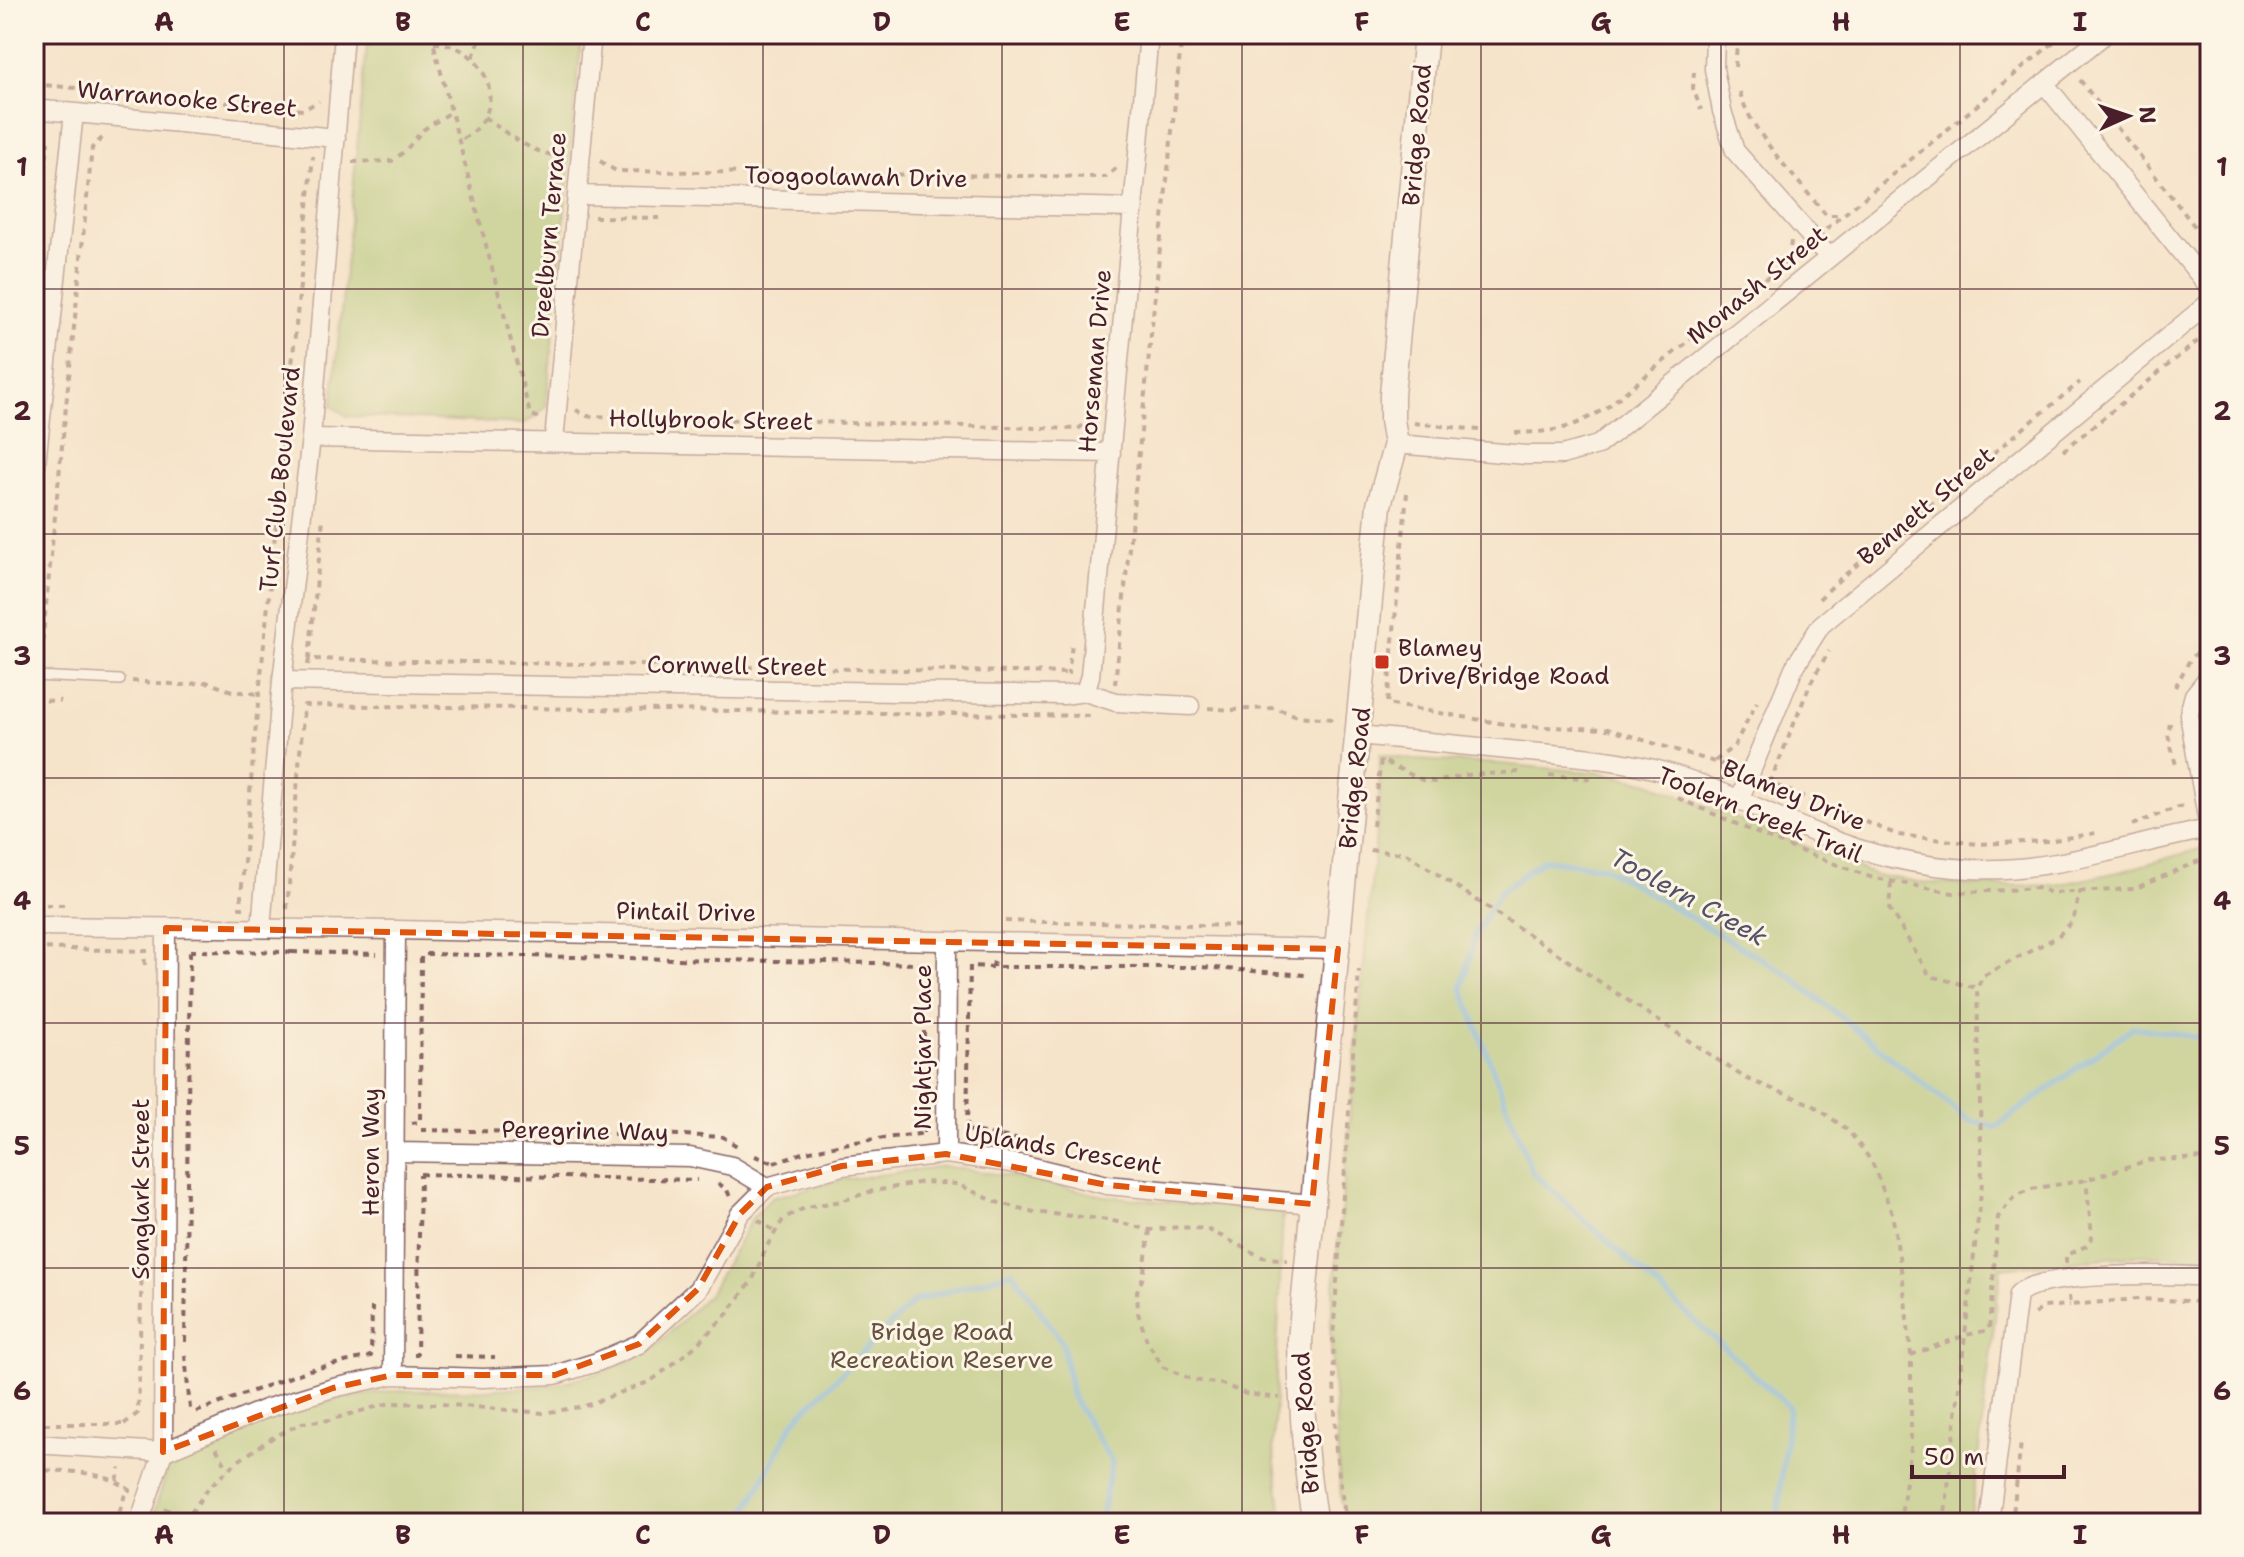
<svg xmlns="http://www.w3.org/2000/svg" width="2244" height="1557" viewBox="0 0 2244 1557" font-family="'Shantell Sans',sans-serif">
	<rect width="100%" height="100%" fill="#fcf5e5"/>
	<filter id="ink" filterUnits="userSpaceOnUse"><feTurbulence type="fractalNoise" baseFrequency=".0125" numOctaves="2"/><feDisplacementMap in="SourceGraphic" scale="16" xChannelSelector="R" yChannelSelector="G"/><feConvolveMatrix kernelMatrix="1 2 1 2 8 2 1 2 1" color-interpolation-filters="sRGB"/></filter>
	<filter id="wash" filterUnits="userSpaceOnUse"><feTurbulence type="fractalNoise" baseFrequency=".006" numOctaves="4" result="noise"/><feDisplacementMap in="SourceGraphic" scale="32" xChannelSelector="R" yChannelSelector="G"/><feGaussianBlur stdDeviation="1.8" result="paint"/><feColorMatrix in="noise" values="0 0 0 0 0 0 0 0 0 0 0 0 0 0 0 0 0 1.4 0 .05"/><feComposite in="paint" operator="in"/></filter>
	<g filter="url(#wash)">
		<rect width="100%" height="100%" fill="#f6e4ca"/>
		<path fill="#a3c46d" stroke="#76724c" stroke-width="2" d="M 368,34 L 582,34 L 546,407 L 534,418 L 523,424 L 347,416 L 332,406 Z
			M 1380,754 L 1413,760 L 1500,764 L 1602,773 L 1647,782 L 1875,875 L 1925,883 L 1984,886 L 2057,885 L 2119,872 L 2210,846 L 2210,1258 L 2139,1255 L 2001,1268 L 1970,1523 L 1347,1523 L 1341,1501 L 1330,1331 L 1379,800 Z
			M 944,1166 L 1022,1178 L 1105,1196 L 1283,1212 L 1273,1448 L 1283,1523 L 151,1523 L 170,1461 L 268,1418 L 337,1399 L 393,1391 L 484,1390 L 554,1385 L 604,1371 L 649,1353 L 709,1294 L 752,1218 L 771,1198 L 842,1180 Z"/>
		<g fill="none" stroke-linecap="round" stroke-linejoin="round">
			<path stroke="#62aedb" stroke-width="6" d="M 740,1523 L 794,1421 L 914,1301 L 1013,1272 L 1062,1342 L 1072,1397 L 1112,1462 L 1100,1523
				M 1777,1523 L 1789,1407 L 1532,1172 L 1462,988 L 1476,932 L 1500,892 L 1543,860 L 1604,867 L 1789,975 L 1968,1120 L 1996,1127 L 2133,1027 L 2210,1039"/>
		</g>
	</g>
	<g filter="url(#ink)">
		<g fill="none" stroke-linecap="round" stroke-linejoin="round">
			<defs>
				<path id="service" d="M 34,676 L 120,680"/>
				<path id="minor" d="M 1715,34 L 1714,69 L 1722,111 L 1735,151 L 1829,257
					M 2044,83 L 2210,288
					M 34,109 L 336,138
					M 577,195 L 1134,208
					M 311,438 L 1111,453
					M 554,441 L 592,34
					M 1396,444 L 1526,455 L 1562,455 L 1598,445 L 2105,34
					M 34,482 L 74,113
					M 282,681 L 1063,695 L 1085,692 L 1116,702 L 1190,706
					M 1085,692 L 1090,676 L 1149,34
					M 1359,735 C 1416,741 1472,746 1529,752 C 1577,756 1625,760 1672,774 C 1723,790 1769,814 1818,834 C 1866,854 1920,867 1971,869 C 2057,873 2128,843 2210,829
					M 1740,798 L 1794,668 L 1821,625 L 2210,302
					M 2209,829 L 2189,714 L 2194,695 L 2210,675
					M 34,926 L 396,930 L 1338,949
					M 261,928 L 282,681 L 311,438 L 344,34
					M 395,1152 L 690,1157 L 732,1166 L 767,1187
					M 946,1154 L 947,941
					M 393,1375 L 396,930
					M 34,1444 L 163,1452 L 265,1409 L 333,1388 L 393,1375 L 483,1378 L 555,1375 L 597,1362 L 639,1344 L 698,1289 L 740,1214 L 767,1187 L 842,1166 L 946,1154 L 1025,1165 L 1107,1185 L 1312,1204
					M 139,1523 L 163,1452 L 166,928
					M 1989,1523 L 2018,1294 C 2041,1271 2175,1274 2210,1277"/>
				<path id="tertiary" d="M 1315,1523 C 1304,1462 1301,1402 1300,1340 L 1379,505 L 1396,444 L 1392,420 L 1392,395 L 1426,34"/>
			</defs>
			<use href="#service" stroke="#866463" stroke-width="12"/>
			<use href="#minor" stroke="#866463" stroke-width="21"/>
			<use href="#tertiary" stroke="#866463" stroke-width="27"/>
			<path stroke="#866463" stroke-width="4" stroke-dasharray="6 6" stroke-linecap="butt" d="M 431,34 L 530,414 L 539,418
				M 2123,41 L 2131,34
				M 434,43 C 475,42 507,91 479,126 C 474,133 465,137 459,141
				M 473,57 L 482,34
				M 1735,67 L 1738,34
				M 1694,72 L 1693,88 L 1701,110
				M 2080,80 L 2210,246
				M 34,84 L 303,110 L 319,101
				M 1740,92 C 1749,131 1800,182 1826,215 L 1841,215
				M 484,117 C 511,136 530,153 563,157
				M 600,161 L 616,171 L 1105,177 L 1118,167
				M 352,162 L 392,161 L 405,151 L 423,130 L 451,112
				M 594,217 L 659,218
				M 1826,229 L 2064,34
				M 1789,259 L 1791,241
				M 34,277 L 48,144 L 39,129
				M 576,410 L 587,416 L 1078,429 L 1097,415
				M 1414,423 L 1479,430
				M 1515,433 C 1557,432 1570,429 1606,408 L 1801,250
				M 2063,451 L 2210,331
				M 1407,493 L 1387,704 L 1516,726 L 1608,729 L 1734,768
				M 1819,599 L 1841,578 L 2080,382
				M 309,659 L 323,518
				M 40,665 L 92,148 L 105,135
				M 308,665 L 309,659 L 1068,673
				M 1071,673 L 1068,673 L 1072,644
				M 132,681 L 183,685 L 206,682 L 232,691 L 259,694
				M 1115,684 L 1182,34
				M 2175,687 L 2191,658 L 2210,642
				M 34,700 L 61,701
				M 1208,708 L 1230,710 L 1274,708 L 1298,716 L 1333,719
				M 2170,723 L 2168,735 L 2177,769
				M 1715,761 L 1734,746 L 1757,702
				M 1549,775 L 1592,779
				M 1765,781 L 1898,835 L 1979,844 L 2048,841 L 2096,833
				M 1770,783 L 1811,682 L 1829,651
				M 1678,798 L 1779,843 L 1870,877 L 1953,893 L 2040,888 L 2051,893 L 2134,889 L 2210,856
				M 2132,825 L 2178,807 L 2188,806
				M 1373,826 L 1381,760 L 1422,780 L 1434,782 L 1467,775 L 1520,772
				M 1370,850 L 1407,854 L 1745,1078 L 1813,1105 L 1848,1130 L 1872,1162 L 1892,1213 L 1903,1281 L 1911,1355 L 1911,1447 L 1900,1523
				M 1891,883 L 1889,908 L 1930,976 L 1977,988
				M 34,905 L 64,905
				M 244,908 L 240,908 L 256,724 L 313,156
				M 287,909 L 304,705 L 1093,716
				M 1005,921 L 1240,926
				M 34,948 L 144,951
				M 190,951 L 292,952 L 292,948
				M 292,952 L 377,954
				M 426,954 L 924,964
				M 994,961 L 993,967 L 1201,967 L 1305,975
				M 145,965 L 144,951 L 150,951
				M 411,1123 L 420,1122 L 421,954
				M 967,1128 L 970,966 L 993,967
				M 421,1130 L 683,1135 L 723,1137 L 740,1148
				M 966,1130 L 1012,1138 L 1043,1148
				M 924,1133 L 924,965
				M 755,1156 L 774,1163 L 772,1165
				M 774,1163 C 820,1144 870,1140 919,1134 L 919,1138
				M 420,1174 L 697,1180
				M 718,1183 L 727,1190 L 730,1197
				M 758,1220 L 776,1232
				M 1150,1230 L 1143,1277 L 1137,1291 L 1138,1313 L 1147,1341 L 1163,1367 L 1193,1380 L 1222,1384 L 1246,1394 L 1280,1398
				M 2066,1263 L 2066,1256 L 2086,1246 L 2092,1237 L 2086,1180
				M 2069,1296 L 2070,1305 L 2137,1299 L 2210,1302
				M 2035,1314 L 2043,1307 L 2070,1305
				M 185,1342 L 190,951
				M 185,1355 L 190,1409
				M 414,1355 L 417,1355 L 420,1175
				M 1911,1355 L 1966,1335 L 1989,1330 L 1998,1217 L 2014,1197 L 2031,1189 L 2086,1180 L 2149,1160 L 2210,1158
				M 455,1356 L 495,1357
				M 196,1412 L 309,1370 L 371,1356 L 372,1307
				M 44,1424 L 123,1424
				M 124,1424 L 138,1413 L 143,1225
				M 216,1448 L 228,1469
				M 34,1470 C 64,1471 101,1470 127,1488
				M 117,1481 L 120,1468
				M 164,1508 L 186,1519
				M 116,1523 L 127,1488 L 131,1491
				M 184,1523 L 209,1487 L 238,1461 L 272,1438 L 302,1423 L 329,1420 L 390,1403 L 441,1404 L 543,1413 L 585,1406 L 651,1381 L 693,1348 L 728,1313 L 753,1279 L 767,1246 L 784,1218 L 807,1207 L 842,1201 L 869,1192 L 923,1182 L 957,1184 L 996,1202 L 1034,1212 L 1109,1220 L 1150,1230 L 1179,1227 L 1207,1229 L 1262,1257 L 1287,1260
				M 1346,1523 L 1336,1453 L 1333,1337 L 1359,970
				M 1944,1523 L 1982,1183 L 1977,988 L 1983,976 L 2057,937 L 2073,921 L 2080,890
				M 2012,1523 L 2021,1442"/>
			<use href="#service" stroke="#fff" stroke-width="9"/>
			<use href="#minor" stroke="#fff" stroke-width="18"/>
			<use href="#tertiary" stroke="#fff" stroke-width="24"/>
		</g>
	</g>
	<path d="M0 0H2244V1557H0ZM 166,928 L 1338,949 L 1312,1204 L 1107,1185 L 946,1154 L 842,1166 L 767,1187 L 740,1214 L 698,1289 L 639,1344 L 555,1375 L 393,1375 L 333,1388 L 163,1452 Z" fill="#f6e4ca" fill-opacity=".55" fill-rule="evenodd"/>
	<path fill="none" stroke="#e0560e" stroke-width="6" stroke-dasharray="16 10" stroke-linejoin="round" d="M 166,928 L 1338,949 L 1312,1204 L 1107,1185 L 946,1154 L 842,1166 L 767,1187 L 740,1214 L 698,1289 L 639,1344 L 555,1375 L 393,1375 L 333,1388 L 163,1452 Z"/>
	<path fill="none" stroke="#4a1f2b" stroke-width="2" stroke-opacity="0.55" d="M 284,34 L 284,1523M 523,34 L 523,1523M 763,34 L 763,1523M 1002,34 L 1002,1523M 1242,34 L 1242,1523M 1481,34 L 1481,1523M 1721,34 L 1721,1523M 1960,34 L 1960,1523M 34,289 L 2210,289M 34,534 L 2210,534M 34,778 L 2210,778M 34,1023 L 2210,1023M 34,1268 L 2210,1268"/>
	<rect fill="#c8321e" stroke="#fcf5e5" stroke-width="3" x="1374" y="654" width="16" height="16" rx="4"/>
	<g text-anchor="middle" stroke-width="6" stroke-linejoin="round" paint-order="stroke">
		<g font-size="24" fill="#4a1f2b" stroke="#fcf5e5">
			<text transform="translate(187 99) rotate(5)" y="8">Warranooke Street</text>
			<text transform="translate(1417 135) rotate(-85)" y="8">Bridge Road</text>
			<text transform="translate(856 177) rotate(1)" y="8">Toogoolawah Drive</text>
			<text transform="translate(549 235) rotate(-85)" y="8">Dreelburn Terrace</text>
			<text transform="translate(1757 285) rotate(-39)" y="8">Monash Street</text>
			<text transform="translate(1095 361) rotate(-85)" y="8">Horseman Drive</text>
			<text transform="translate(711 420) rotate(1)" y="8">Hollybrook Street</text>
			<text transform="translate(280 479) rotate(-84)" y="8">Turf Club Boulevard</text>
			<text transform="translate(1926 506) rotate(-40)" y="8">Bennett Street</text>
			<text transform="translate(737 666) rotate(1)" y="8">Cornwell Street</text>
			<text transform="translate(1355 778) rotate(-84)" y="8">Bridge Road</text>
			<text transform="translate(1794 795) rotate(22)" y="8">Blamey Drive</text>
			<text transform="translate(1760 815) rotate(22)" y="8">Toolern Creek Trail</text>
			<text transform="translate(686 912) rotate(1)" y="8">Pintail Drive</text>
			<text transform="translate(923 1047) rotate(-90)" y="8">Nightjar Place</text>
			<text transform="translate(585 1131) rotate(1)" y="8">Peregrine Way</text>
			<text transform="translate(1063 1149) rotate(10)" y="8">Uplands Crescent</text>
			<text transform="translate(371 1152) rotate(-90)" y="8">Heron Way</text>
			<text transform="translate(141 1189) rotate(-90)" y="8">Songlark Street</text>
			<text transform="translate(1306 1423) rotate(-94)" y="8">Bridge Road</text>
		</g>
		<g font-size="24" fill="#4a1f2b" stroke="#fcf5e5" text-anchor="start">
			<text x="1398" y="656">Blamey<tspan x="1398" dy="28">Drive/Bridge Road</tspan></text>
		</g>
		<g font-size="24" fill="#65513f" stroke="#fcf5e5">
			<text x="942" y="1340">Bridge Road<tspan x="942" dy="28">Recreation Reserve</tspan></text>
		</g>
		<g font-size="26" font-style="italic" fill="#525169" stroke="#fcf5e5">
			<text transform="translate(1689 897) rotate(29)" y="9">Toolern Creek</text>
		</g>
	</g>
	<rect width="2244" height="1557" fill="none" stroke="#fcf5e5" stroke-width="88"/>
	<g transform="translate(2128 116) rotate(87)" stroke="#fcf5e5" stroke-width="6" paint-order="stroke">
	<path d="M0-6L14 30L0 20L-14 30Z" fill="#4a1f2b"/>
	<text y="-12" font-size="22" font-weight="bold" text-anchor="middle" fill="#4a1f2b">N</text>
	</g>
	<path d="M1912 1465v12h152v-12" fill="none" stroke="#4a1f2b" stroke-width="4"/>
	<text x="1924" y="1465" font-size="24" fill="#4a1f2b" stroke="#fcf5e5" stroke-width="6" paint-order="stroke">50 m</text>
	<rect x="44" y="44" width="2156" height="1469" fill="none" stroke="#4a1f2b" stroke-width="3"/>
	<g font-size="26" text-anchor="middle" font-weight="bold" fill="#4a1f2b">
		<text x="164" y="31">A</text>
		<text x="403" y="31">B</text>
		<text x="643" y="31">C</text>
		<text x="882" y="31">D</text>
		<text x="1122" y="31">E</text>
		<text x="1362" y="31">F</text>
		<text x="1601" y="31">G</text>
		<text x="1841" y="31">H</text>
		<text x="2080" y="31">I</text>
		<text x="22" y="176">1</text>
		<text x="2222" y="176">1</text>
		<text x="22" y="420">2</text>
		<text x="2222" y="420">2</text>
		<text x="22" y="665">3</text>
		<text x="2222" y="665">3</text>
		<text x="22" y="910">4</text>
		<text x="2222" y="910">4</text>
		<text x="22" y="1155">5</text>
		<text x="2222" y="1155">5</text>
		<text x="22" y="1400">6</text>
		<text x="2222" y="1400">6</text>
		<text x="164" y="1544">A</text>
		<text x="403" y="1544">B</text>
		<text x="643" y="1544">C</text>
		<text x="882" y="1544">D</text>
		<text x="1122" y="1544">E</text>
		<text x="1362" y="1544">F</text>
		<text x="1601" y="1544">G</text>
		<text x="1841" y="1544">H</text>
		<text x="2080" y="1544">I</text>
	</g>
</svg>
